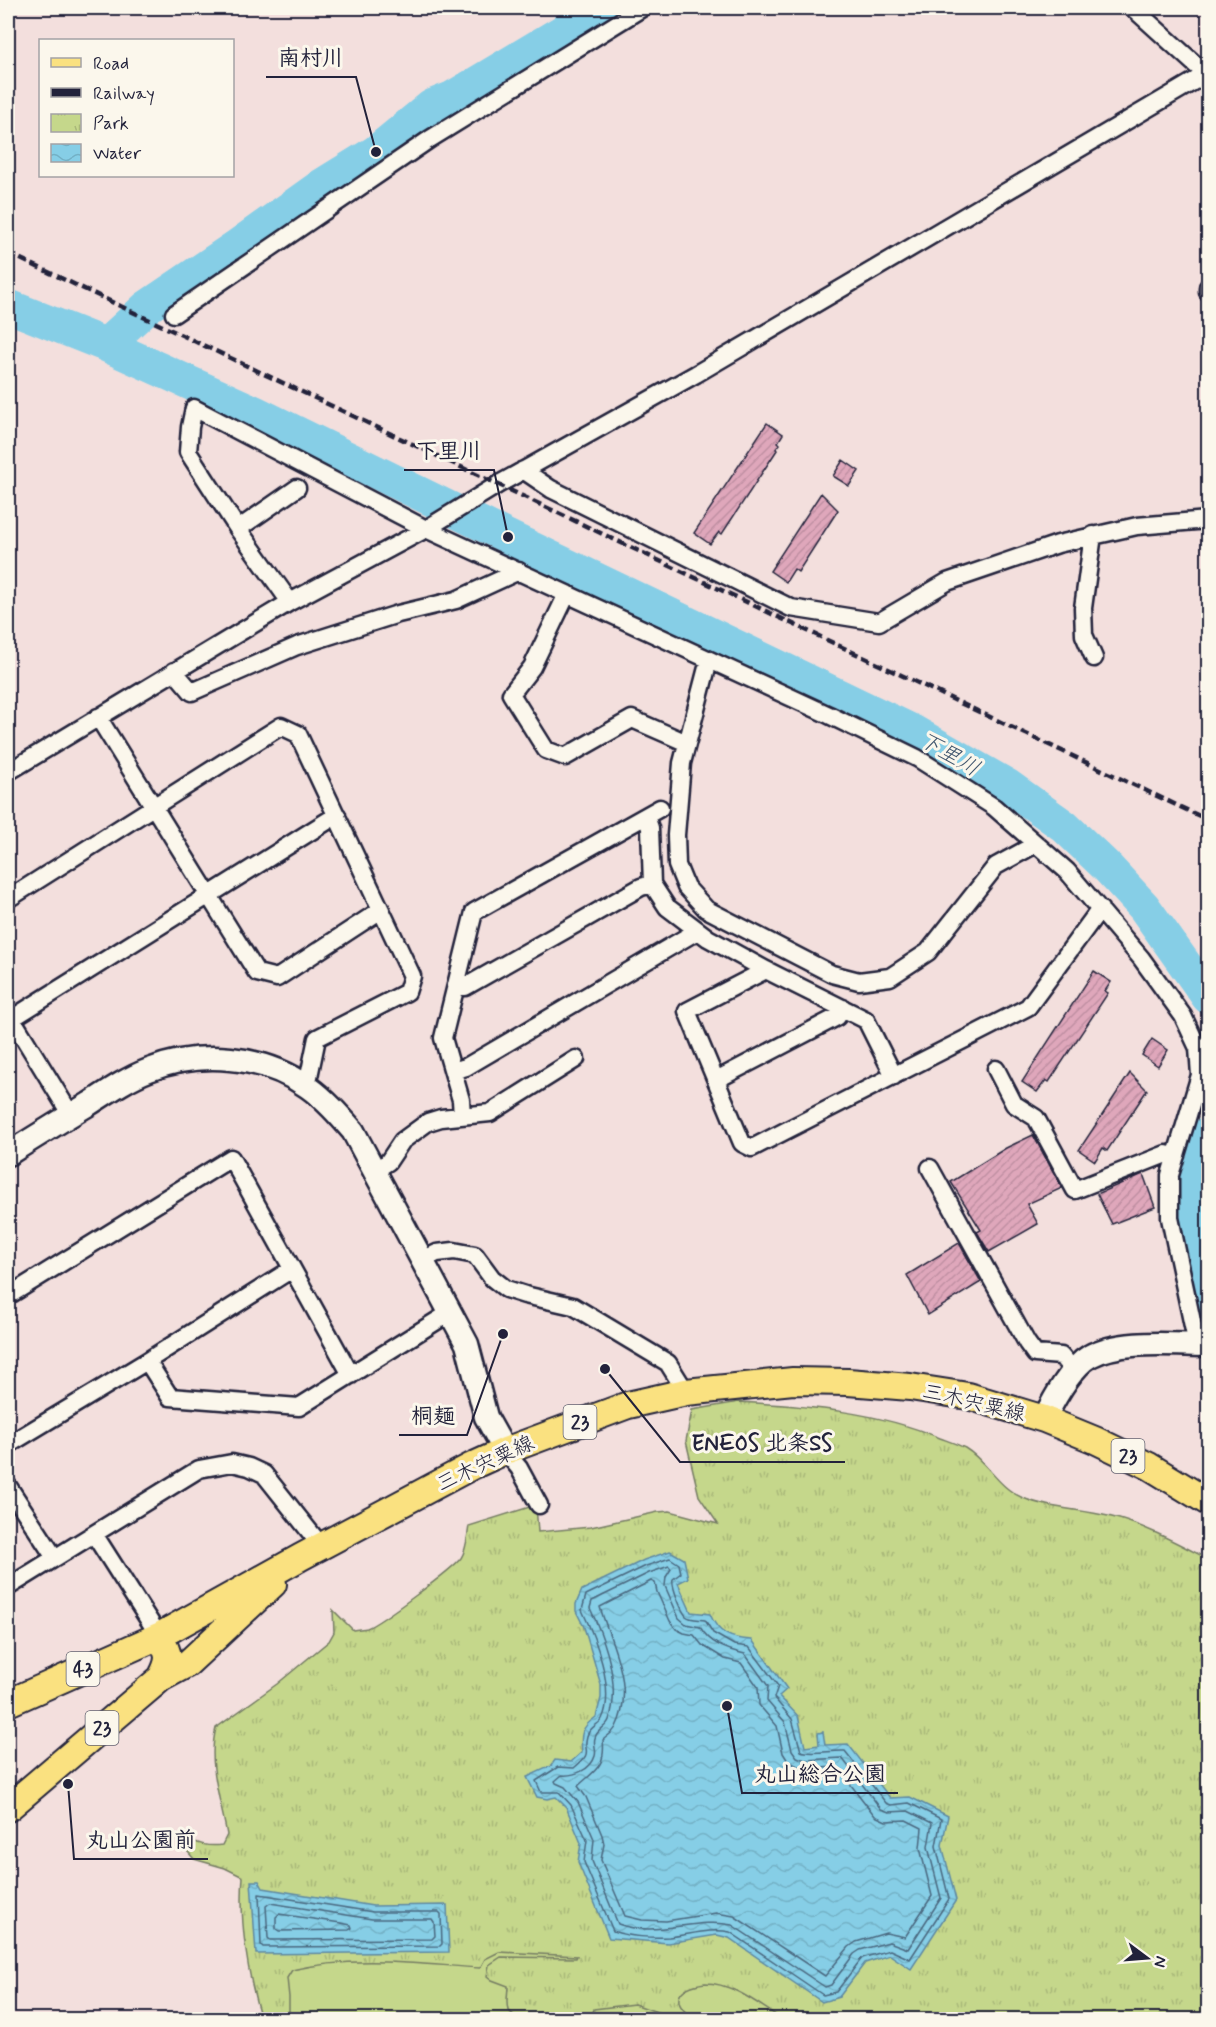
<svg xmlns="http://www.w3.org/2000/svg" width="1216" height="2027" viewBox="0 0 1216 2027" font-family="Mynerve,'Klee One',sans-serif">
	<defs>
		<pattern id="park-tufts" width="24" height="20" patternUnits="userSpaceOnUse" patternTransform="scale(1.5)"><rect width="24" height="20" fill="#c5d78b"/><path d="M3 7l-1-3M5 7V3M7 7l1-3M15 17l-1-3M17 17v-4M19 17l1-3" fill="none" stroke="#a9b879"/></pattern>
		<pattern id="water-waves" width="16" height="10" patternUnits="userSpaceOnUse" patternTransform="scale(1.5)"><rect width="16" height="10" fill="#86cee6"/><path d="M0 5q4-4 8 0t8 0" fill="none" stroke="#73b1c6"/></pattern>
		<pattern id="building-hatch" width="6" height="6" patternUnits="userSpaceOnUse" patternTransform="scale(1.5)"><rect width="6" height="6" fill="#dfa7bb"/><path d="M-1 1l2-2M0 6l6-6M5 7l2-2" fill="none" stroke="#bf8fa2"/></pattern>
	</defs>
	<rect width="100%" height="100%" fill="#f3dfdd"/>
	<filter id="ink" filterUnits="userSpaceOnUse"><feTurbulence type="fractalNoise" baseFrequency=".0167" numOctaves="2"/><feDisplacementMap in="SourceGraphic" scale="12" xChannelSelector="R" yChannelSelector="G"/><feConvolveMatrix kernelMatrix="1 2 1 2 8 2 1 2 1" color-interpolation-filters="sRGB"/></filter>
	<g filter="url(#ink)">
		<path fill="url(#park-tufts)" stroke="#747c63" stroke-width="1.5" d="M 739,1402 C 807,1406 876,1411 940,1438 C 948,1441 957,1444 965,1448 C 988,1462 997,1487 1023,1498 C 1050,1509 1080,1509 1108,1516 C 1143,1524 1177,1543 1208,1559 L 1208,2019 L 261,2019 C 248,1976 239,1922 243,1877 L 225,1868 L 194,1859 L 178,1840 L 184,1837 C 198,1844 207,1847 222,1845 L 227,1835 C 221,1801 207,1763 216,1728 L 277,1684 L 329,1641 L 334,1632 L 333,1610 L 353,1630 C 358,1629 363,1629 367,1628 C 380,1623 453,1569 461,1558 C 467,1549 467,1537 469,1526 L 536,1505 L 538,1532 L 591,1527 L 658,1512 L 670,1511 L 718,1524 L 699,1496 L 686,1441 L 692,1410 Z"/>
		<path fill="#c5d78b" stroke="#747c63" stroke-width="1.5" d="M 499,1952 L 577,1956 L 576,1958 L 501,1957 L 489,1965 L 487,1976 L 492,1980 L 508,1986 C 507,2006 503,2010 520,2019 L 289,2019 L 289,1997 L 287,1978 L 292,1970 C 354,1955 417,1964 480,1968 L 485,1959 Z
			M 705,1983 C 733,1983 759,2005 782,2019 L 695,2019 C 669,2003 676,1987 705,1983 Z
			M 634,2004 L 677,2019 L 591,2019 L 594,2009 Z"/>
		<path fill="url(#water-waves)" stroke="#5e89a2" stroke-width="1.5" d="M 670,1551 L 684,1559 L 688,1578 L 678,1583 L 691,1612 L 710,1614 C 718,1634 731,1639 752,1640 L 787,1689 L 779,1696 L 798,1716 L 805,1747 L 819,1745 L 818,1733 L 823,1732 L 825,1745 L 848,1744 L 890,1798 L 910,1797 L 948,1816 L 942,1845 L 956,1900 L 911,1969 L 890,1955 L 865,1963 L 839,1997 L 822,2002 L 729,1938 L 717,1935 L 668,1943 L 609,1938 L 578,1862 L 581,1843 L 566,1807 L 556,1797 L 547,1799 L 537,1797 L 527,1777 L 551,1766 L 555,1760 L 571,1762 L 582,1752 C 580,1735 581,1727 596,1717 L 601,1698 L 601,1685 L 584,1627 L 576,1611 L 576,1604 L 582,1590 L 644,1560 Z
			M 251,1881 L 259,1881 L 263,1888 L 373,1906 L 447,1905 L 449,1952 L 256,1954 Z"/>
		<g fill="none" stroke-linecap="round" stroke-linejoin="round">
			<path stroke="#4a677f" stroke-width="1.5" d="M 670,1558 L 679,1564 L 681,1573 L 673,1579 C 671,1585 681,1610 686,1616 C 690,1620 700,1619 705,1620 L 713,1633 L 734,1645 L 749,1647 L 778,1686 L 774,1698 L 792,1719 L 801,1751 C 811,1755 833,1750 845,1751 L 886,1803 L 891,1805 L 909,1803 L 941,1819 L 936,1846 L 949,1899 L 910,1959 L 890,1950 L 862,1958 L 836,1992 L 823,1995 L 730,1932 C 710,1928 690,1935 669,1937 C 653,1938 629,1937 613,1931 L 584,1862 L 587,1840 L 571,1805 L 559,1792 L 541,1792 L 536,1781 L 558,1767 L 574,1768 C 595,1750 582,1754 587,1736 C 590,1726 598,1726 602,1719 C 616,1690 595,1637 582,1610 L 586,1595 L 646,1566 Z
				M 669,1566 L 671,1569 L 666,1577 L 665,1586 L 679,1618 L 686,1624 L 700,1627 C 710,1644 727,1650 745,1654 L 768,1686 L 767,1701 L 785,1722 L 792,1750 L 797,1757 L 805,1760 L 842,1758 L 881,1809 L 889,1812 L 908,1811 L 932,1823 L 928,1847 L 941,1898 L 908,1949 L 889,1942 L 860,1950 L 854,1954 L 831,1985 L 825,1987 L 732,1925 C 695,1917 656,1938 618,1924 L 592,1861 L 594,1839 L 578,1802 L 565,1787 L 556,1783 L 555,1781 L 562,1775 C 574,1776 591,1770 595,1756 C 597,1750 593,1744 595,1738 C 597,1729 606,1728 609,1720 C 621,1686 605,1640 590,1608 L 592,1601 L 649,1573 Z
				M 651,1581 L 655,1583 L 657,1592 L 670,1621 L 676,1629 L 684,1633 L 694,1635 L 702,1645 L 725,1659 L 741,1663 L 758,1687 L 759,1705 L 777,1726 L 783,1753 L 788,1761 L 803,1769 L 837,1767 L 875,1816 L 886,1821 L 906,1820 L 922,1828 L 920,1848 L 932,1896 L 905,1937 L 886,1933 L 856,1942 L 849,1947 L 825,1976 L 734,1916 L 716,1913 L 666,1921 L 642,1920 L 625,1916 L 601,1860 L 604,1844 L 602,1835 L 586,1797 L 578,1786 C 595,1770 606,1767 603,1740 C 607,1736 613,1733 616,1727 C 636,1688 611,1644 600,1607 Z
				M 259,1894 L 373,1912 L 439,1912 L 441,1914 L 442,1944 L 440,1946 L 263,1947 L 261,1945 Z
				M 270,1903 L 372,1919 L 432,1919 L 434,1922 L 435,1936 L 432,1939 L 270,1940 L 268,1938 L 266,1906 Z
				M 279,1914 L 341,1923 L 351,1925 L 352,1928 L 349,1930 L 279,1931 L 276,1929 L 276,1917 Z"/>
			<path stroke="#86cee6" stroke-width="34" d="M 8,306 L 106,345 L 256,413 L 508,537 L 912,731 L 1008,786 L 1064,826 L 1106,866 L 1144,907 L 1208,997
				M 106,345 L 147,307 L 237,246 L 321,186 L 376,152 L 432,106 L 452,98 L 602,8
				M 1208,1133 L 1191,1173 L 1191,1217 L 1208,1307"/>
		</g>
		<path fill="url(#building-hatch)" stroke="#22223b" stroke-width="1.5" d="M 767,423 L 783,434 L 778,442 L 780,444 L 776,449 L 777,450 L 722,534 L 719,532 L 710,544 L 694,533 Z
			M 843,460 L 859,471 L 849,486 L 833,476 Z
			M 821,493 L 838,510 L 798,572 L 794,569 L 786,582 L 770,571 Z
			M 1094,971 L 1111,982 L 1105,991 L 1108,993 L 1049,1082 L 1046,1080 L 1037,1092 L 1022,1082 Z
			M 1152,1039 L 1168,1050 L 1158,1066 L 1142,1055 Z
			M 1130,1073 L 1147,1090 L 1107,1151 L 1103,1148 L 1095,1161 L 1079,1150 Z
			M 1033,1135 L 1062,1188 L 1027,1204 L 1038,1224 L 989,1252 L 977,1232 L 981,1230 L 951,1182 L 1006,1148 Z
			M 1143,1174 L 1155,1207 L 1112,1224 L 1097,1194 Z
			M 959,1243 L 981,1282 L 928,1315 L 907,1275 Z"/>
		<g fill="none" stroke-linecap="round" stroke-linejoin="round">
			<defs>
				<path id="street" d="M 1133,8 L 1208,76
					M 1208,287 L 1208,292
					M 174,314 L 430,139 L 642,8
					M 523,470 L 551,489 L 791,608 L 879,622 L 947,582 L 1058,544 L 1137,526 L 1208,520
					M 238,529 L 297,488
					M 1093,535 L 1083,608 L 1084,635 L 1094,658
					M 567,594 L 532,667 L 511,694 L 546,750 L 565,757 L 632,719 L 687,743
					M 290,602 L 238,529 L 188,452 L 190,427 L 194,408 L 426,529 L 829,715 L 917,758 L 994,807 L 1067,871 L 1141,958 L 1183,1016 L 1198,1048 L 1200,1075 L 1170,1175 L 1170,1218 L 1197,1345
					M 709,660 L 682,763 L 676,835 L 677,865 L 686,887 L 706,909 L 832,974 L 859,981 L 890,977 L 928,952 L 996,866 L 1036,844
					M 174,671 L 192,692 L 297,646 L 398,614 L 456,600 L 519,571
					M 98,717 L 257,973 L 277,978 L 381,910
					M 8,772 L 290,602 L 426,529 L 499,484 L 696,374 L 1208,73
					M 646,816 L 650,828 L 652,884 L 667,907 L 708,938 L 766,970 L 866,1020 L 894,1076
					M 8,899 L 281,726 L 298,734 L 412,976 L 407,992 L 317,1038 L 307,1086
					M 766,970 L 687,1011 L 742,1143 L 752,1148 L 1028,1007 L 1100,909
					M 456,986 L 465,987 L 641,887 L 652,884
					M 8,1012 L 71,1115
					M 8,1021 L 337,815
					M 996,1069 L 1014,1104 L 1036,1118 L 1075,1190 L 1166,1154 L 1176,1156
					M 453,1071 L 466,1067 L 692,934 L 696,929
					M 716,1080 L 837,1017 L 843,1008
					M 462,1116 L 461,1100 L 443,1038 L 474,912 L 660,808
					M 930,1168 L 1027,1343 L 1035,1354 L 1061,1356 L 1074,1372
					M 374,1171 L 388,1162 L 402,1141 L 428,1122 L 441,1118 L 490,1113 L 576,1059
					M 422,1260 L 437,1253 L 454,1251 L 475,1255 L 492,1278 L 506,1289 L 525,1295 L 573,1306 L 668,1363 L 686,1392
					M 8,1296 L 231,1158 L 351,1375
					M 147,1361 L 170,1397 L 299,1407 L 451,1312
					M 8,1445 L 147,1361 L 292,1269
					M 505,1451 L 519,1468 L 539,1505
					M 8,1486 L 55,1558
					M 94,1534 L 159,1636
					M 8,1587 L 199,1469 L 232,1463 L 249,1467 L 264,1474 L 322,1547"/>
				<path id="secondary" d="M 8,1154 C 35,1137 62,1120 89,1104 C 109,1091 128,1078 149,1070 C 200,1050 263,1055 308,1087 C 325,1099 339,1115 353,1131 L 467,1344 L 486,1417 L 505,1451
					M 1044,1419 C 1054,1399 1071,1367 1090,1356 C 1121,1339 1174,1345 1208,1345"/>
				<path id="primary" d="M 161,1678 L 187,1664 L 273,1584
					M 8,1703 L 159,1636 L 301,1557 L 472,1466 L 505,1451 L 628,1405 L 686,1392 L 793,1381 L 848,1382 L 910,1387 L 968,1396 L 1044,1419 L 1095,1440 L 1149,1466 L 1208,1502
					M 8,1808 L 161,1678 C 171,1659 170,1654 159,1636"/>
			</defs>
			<use href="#street" stroke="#22223b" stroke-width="21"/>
			<use href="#secondary" stroke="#22223b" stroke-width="27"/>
			<use href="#primary" stroke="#22223b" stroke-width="30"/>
			<use href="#street" stroke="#fbf7ec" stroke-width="16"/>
			<use href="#secondary" stroke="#fbf7ec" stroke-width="22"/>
			<use href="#primary" stroke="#fae180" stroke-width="26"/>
			<path stroke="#22223b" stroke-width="4.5" stroke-dasharray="9 4.5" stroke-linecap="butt" d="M 8,253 L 1208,820"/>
		</g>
	</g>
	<g text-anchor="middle" stroke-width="6" stroke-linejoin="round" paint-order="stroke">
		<g fill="#fbf7ec" stroke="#636270" stroke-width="1.5">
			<rect x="563.5" y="1405" width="33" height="34" rx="4.5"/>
			<rect x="1111.5" y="1439" width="33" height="34" rx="4.5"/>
			<rect x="66.5" y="1652" width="33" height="34" rx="4.5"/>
			<rect x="85.5" y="1711" width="33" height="34" rx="4.5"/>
		</g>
		<g font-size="20" font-weight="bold" fill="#22223b">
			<text x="580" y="1429">23</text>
			<text x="1128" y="1463">23</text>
			<text x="83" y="1676">43</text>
			<text x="102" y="1735">23</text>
		</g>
		<g font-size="21" fill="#22223b" stroke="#fbf7ec">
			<text transform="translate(974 1402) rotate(13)" y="7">三木宍粟線</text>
			<text transform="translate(485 1463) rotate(-25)" y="7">三木宍粟線</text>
		</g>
		<g font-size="22" font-style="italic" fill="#40566e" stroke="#fbf7ec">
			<text transform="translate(950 753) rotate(30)" y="8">下里川</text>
		</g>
	</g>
	<path fill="none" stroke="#22223b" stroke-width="2" d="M376 152L356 77H266M508 537L494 470H404M503 1334L467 1435H399M605 1369L680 1462H845M727 1706L742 1793H898M68 1784L74 1859H208"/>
	<g fill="#22223b" stroke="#fbf7ec" stroke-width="2">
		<circle cx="376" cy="152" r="6"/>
		<circle cx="508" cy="537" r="6"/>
		<circle cx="503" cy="1334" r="6"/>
		<circle cx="605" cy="1369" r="6"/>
		<circle cx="727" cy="1706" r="6"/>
		<circle cx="68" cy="1784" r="6"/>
	</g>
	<g font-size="22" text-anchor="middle" font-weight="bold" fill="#22223b" stroke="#fbf7ec" stroke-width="6" stroke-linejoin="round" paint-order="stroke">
		<text x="311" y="65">南村川</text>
		<text x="449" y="458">下里川</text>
		<text x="433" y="1423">桐麺</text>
		<text x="762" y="1450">ENEOS 北条SS</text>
		<text x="820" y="1781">丸山総合公園</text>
		<text x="141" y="1847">丸山公園前</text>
	</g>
	<rect width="1216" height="2027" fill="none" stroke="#fbf7ec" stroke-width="30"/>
	<rect x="15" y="15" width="1186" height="1997" fill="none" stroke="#22223b" stroke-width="2" filter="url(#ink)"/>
	<rect x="39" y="39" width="195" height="138" fill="#fbf7ec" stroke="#a4a2a5" stroke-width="1.5"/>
	<rect x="51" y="58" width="30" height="9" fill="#fae180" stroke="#a4a2a5" stroke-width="1.5"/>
	<text x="93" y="69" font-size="18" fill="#22223b">Road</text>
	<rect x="51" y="88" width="30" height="9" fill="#22223b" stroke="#a4a2a5" stroke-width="1.5"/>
	<text x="93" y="99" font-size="18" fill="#22223b">Railway</text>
	<rect x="51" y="114" width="30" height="18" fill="url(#park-tufts)" stroke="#a4a2a5" stroke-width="1.5"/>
	<text x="93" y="129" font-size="18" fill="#22223b">Park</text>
	<rect x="51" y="144" width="30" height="18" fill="url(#water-waves)" stroke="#a4a2a5" stroke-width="1.5"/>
	<text x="93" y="159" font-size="18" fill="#22223b">Water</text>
	<g transform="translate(1147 1958) rotate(106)" stroke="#fbf7ec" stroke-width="4.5" paint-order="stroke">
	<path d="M0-4.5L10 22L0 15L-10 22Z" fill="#22223b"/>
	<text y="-9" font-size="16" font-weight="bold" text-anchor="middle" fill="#22223b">N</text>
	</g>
</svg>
